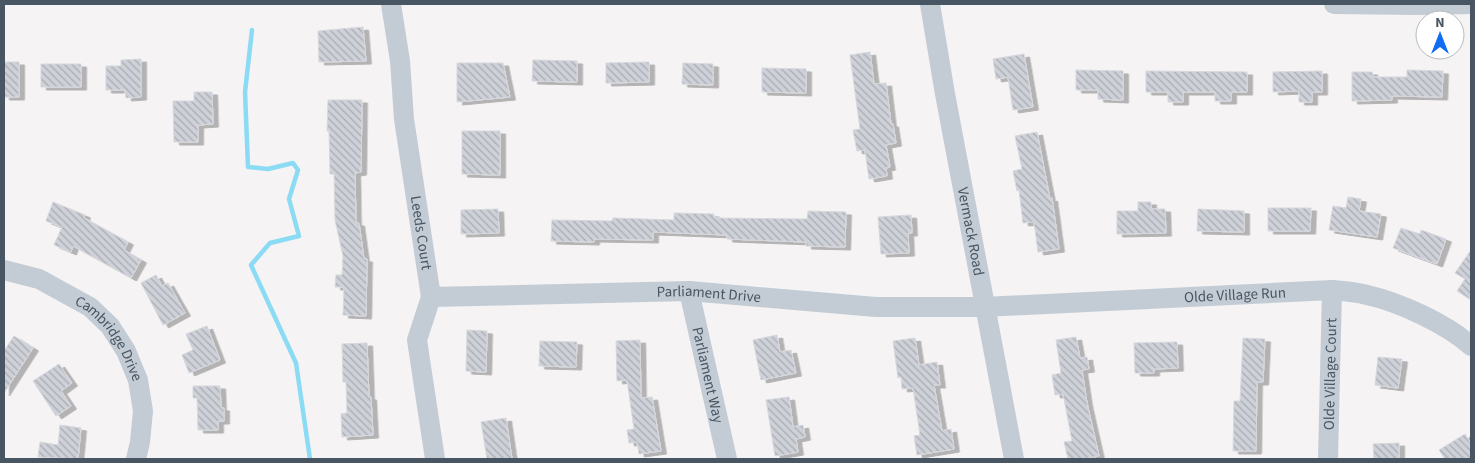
<svg xmlns="http://www.w3.org/2000/svg" width="1475" height="463" viewBox="0 0 1475 463" font-family="'Source Sans 3',sans-serif">
	<defs>
		<pattern id="building-back-hatch" width="6" height="6" patternUnits="userSpaceOnUse" patternTransform="scale(1.25)"><rect width="6" height="6" fill="#ced1d8"/><path d="M-1 5l2 2M0 0l6 6M5-1l2 2" fill="none" stroke="#a9acb3"/></pattern>
		<filter id="shadow"><feDropShadow dx="5.5" dy="3" stdDeviation="0" flood-color="#0004"/></filter>
	</defs>
	<rect width="100%" height="100%" fill="#f5f3f3"/>
	<g fill="none" stroke-linecap="round" stroke-linejoin="round">
		<path stroke="#8adbf3" stroke-width="4.5" d="M 252,30 L 245,92 L 248,167 L 268,169 L 293,163 L 298,170 L 289,199 L 299,236 L 270,243 L 251,265 L 296,363 L 310,459"/>
	</g>
	<path fill="url(#building-back-hatch)" stroke="#d6d8de" filter="url(#shadow)" d="M 363,27 L 366,61 L 319,62 L 318,31 Z
		M 870,52 L 874,84 L 886,83 L 891,124 L 893,124 L 896,143 L 886,145 L 890,167 L 886,168 L 887,176 L 869,179 L 865,150 L 857,151 L 853,130 L 860,129 L 850,55 Z
		M 1024,54 L 1033,107 L 1013,110 L 1008,77 L 996,79 L 993,59 Z
		M 141,59 L 141,97 L 126,98 L 125,90 L 106,90 L 106,66 L 121,66 L 121,60 Z
		M 533,60 L 577,61 L 577,82 L 532,81 Z
		M 4,62 L 19,62 L 19,97 L 4,97 Z
		M 649,62 L 649,82 L 606,83 L 606,63 Z
		M 457,63 L 503,63 L 510,97 L 457,102 Z
		M 683,63 L 713,64 L 713,85 L 682,84 Z
		M 41,64 L 81,64 L 81,87 L 41,87 Z
		M 762,68 L 806,69 L 806,93 L 762,92 Z
		M 1076,70 L 1123,71 L 1123,100 L 1098,99 L 1098,90 L 1076,90 Z
		M 1407,70 L 1443,71 L 1442,97 L 1392,96 L 1392,100 L 1352,101 L 1352,72 L 1372,72 L 1373,77 L 1407,77 Z
		M 1146,71 L 1247,72 L 1247,92 L 1231,92 L 1231,101 L 1215,101 L 1215,92 L 1183,92 L 1183,102 L 1168,102 L 1168,92 L 1146,92 Z
		M 1322,71 L 1322,92 L 1312,92 L 1312,102 L 1299,102 L 1299,91 L 1273,92 L 1273,72 Z
		M 194,92 L 212,92 L 213,124 L 198,125 L 198,142 L 174,142 L 173,101 L 194,101 Z
		M 328,100 L 362,100 L 361,172 L 355,173 L 356,223 L 359,223 L 364,259 L 367,259 L 366,316 L 343,315 L 344,287 L 335,287 L 336,275 L 342,275 L 343,256 L 335,220 L 334,174 L 330,174 L 329,131 L 327,131 Z
		M 462,131 L 500,131 L 500,175 L 462,174 Z
		M 1037,132 L 1050,199 L 1052,198 L 1059,249 L 1038,252 L 1034,222 L 1023,223 L 1019,190 L 1017,191 L 1013,171 L 1022,169 L 1015,136 Z
		M 1348,197 L 1361,199 L 1359,211 L 1381,214 L 1377,237 L 1329,230 L 1333,206 L 1346,208 Z
		M 53,202 L 85,215 L 84,218 L 128,242 L 124,250 L 141,260 L 131,278 L 73,246 L 71,252 L 54,245 L 62,227 L 46,221 Z
		M 1138,202 L 1151,202 L 1151,209 L 1165,209 L 1166,233 L 1117,234 L 1117,211 L 1138,211 Z
		M 1268,208 L 1311,208 L 1310,231 L 1268,231 Z
		M 498,209 L 499,233 L 461,234 L 461,210 Z
		M 1198,209 L 1244,211 L 1244,232 L 1197,231 Z
		M 808,211 L 846,212 L 845,247 L 806,246 L 806,242 L 727,239 L 727,235 L 653,232 L 653,240 L 594,239 L 594,242 L 551,241 L 552,220 L 612,221 L 613,218 L 674,220 L 674,213 L 714,214 L 714,218 L 807,219 Z
		M 911,215 L 912,233 L 908,233 L 909,253 L 881,254 L 878,217 Z
		M 1401,228 L 1420,234 L 1421,230 L 1446,239 L 1437,264 L 1393,248 Z
		M 1471,250 L 1471,300 L 1457,291 L 1465,279 L 1455,273 Z
		M 156,275 L 162,286 L 168,283 L 185,313 L 163,325 L 141,283 Z
		M 207,326 L 220,360 L 189,373 L 182,355 L 193,350 L 186,334 Z
		M 467,330 L 487,331 L 486,372 L 466,371 Z
		M 777,335 L 780,352 L 791,350 L 796,373 L 761,380 L 753,340 Z
		M 14,336 L 33,348 L 4,393 L 4,351 Z
		M 1076,337 L 1080,358 L 1087,357 L 1089,369 L 1082,370 L 1087,403 L 1099,456 L 1083,459 L 1068,459 L 1064,442 L 1072,441 L 1063,394 L 1055,395 L 1052,375 L 1061,373 L 1056,340 Z
		M 915,338 L 919,365 L 937,362 L 940,385 L 934,385 L 942,431 L 951,429 L 954,449 L 917,455 L 914,436 L 920,435 L 913,388 L 902,389 L 901,377 L 898,378 L 893,341 Z
		M 1243,338 L 1265,339 L 1263,382 L 1257,382 L 1256,451 L 1233,451 L 1234,401 L 1240,401 Z
		M 640,340 L 641,398 L 652,397 L 661,451 L 639,454 L 637,442 L 629,443 L 627,430 L 634,429 L 627,380 L 617,381 L 616,341 Z
		M 540,341 L 577,342 L 576,367 L 539,366 Z
		M 1177,342 L 1178,368 L 1154,369 L 1154,373 L 1135,373 L 1134,343 Z
		M 367,343 L 369,397 L 371,397 L 373,435 L 342,437 L 341,414 L 347,413 L 346,382 L 343,382 L 342,344 Z
		M 1378,357 L 1402,359 L 1398,388 L 1375,385 Z
		M 59,364 L 72,383 L 61,391 L 71,406 L 56,416 L 33,381 Z
		M 193,386 L 220,386 L 221,408 L 224,408 L 224,421 L 218,421 L 218,430 L 198,430 L 197,398 L 193,398 Z
		M 789,397 L 793,427 L 803,425 L 805,437 L 796,439 L 798,452 L 775,456 L 766,400 Z
		M 506,418 L 512,459 L 487,459 L 481,422 Z
		M 60,425 L 81,428 L 78,459 L 38,457 L 40,442 L 58,445 Z
		M 1465,434 L 1471,444 L 1471,459 L 1445,459 L 1439,450 Z
		M 1399,443 L 1399,459 L 1374,459 L 1373,444 Z"/>
	<g fill="none" stroke-linecap="round" stroke-linejoin="round">
		<g stroke="#c3ccd5" stroke-width="20">
			<path id="s1" d="M 391,4 L 400,61 L 404,119 L 431,297 L 417,340 L 435,459"/>
			<path id="s2" d="M 930,4 L 945,94 L 1014,459"/>
			<path d="M 1334,4 L 1416,5 L 1471,4"/>
			<path id="s3" d="M 4,270 L 39,279 L 90,307 L 110,326 L 126,351 L 138,380 L 143,411 L 140,442 L 136,459"/>
			<path id="s4" d="M 689,291 L 727,459"/>
			<path id="s5" d="M 431,297 L 689,291 L 876,307 L 984,307 L 1332,290 C 1344,291 1356,292 1367,295 C 1399,302 1447,324 1471,346"/>
			<path id="s6" d="M 1328,459 L 1332,290"/>
		</g>
	</g>
	<g text-anchor="middle" stroke-width="5" stroke-linejoin="round" paint-order="stroke">
		<g font-size="15" fill="#485562" stroke="#fff">
			<text dy="5" stroke="none"><textPath href="#s2" startOffset="231">Vermack Road</textPath></text>
			<text dy="5" stroke="none"><textPath href="#s1" startOffset="231">Leeds Court</textPath></text>
			<text dy="5" stroke="none"><textPath href="#s5" startOffset="805">Olde Village Run</textPath></text>
			<text dy="5" stroke="none"><textPath href="#s5" startOffset="278">Parliament Drive</textPath></text>
			<text dy="5" stroke="none"><textPath href="#s3" startOffset="131">Cambridge Drive</textPath></text>
			<text dy="5" stroke="none"><textPath href="#s6" startOffset="85">Olde Village Court</textPath></text>
			<text dy="5" stroke="none"><textPath href="#s4" startOffset="86">Parliament Way</textPath></text>
		</g>
	</g>
	<rect width="1475" height="463" fill="none" stroke="#485562" stroke-width="10"/>
	<g transform="translate(1440 35)"><circle r="24" fill="#ffffff" stroke="#b6bbc0"/>
	<path d="M0-4L9 19L0 12L-9 19Z" fill="#0e6df4"/>
	<text y="-8" font-size="14" font-weight="bold" text-anchor="middle" fill="#485562">N</text>
	</g>
</svg>
